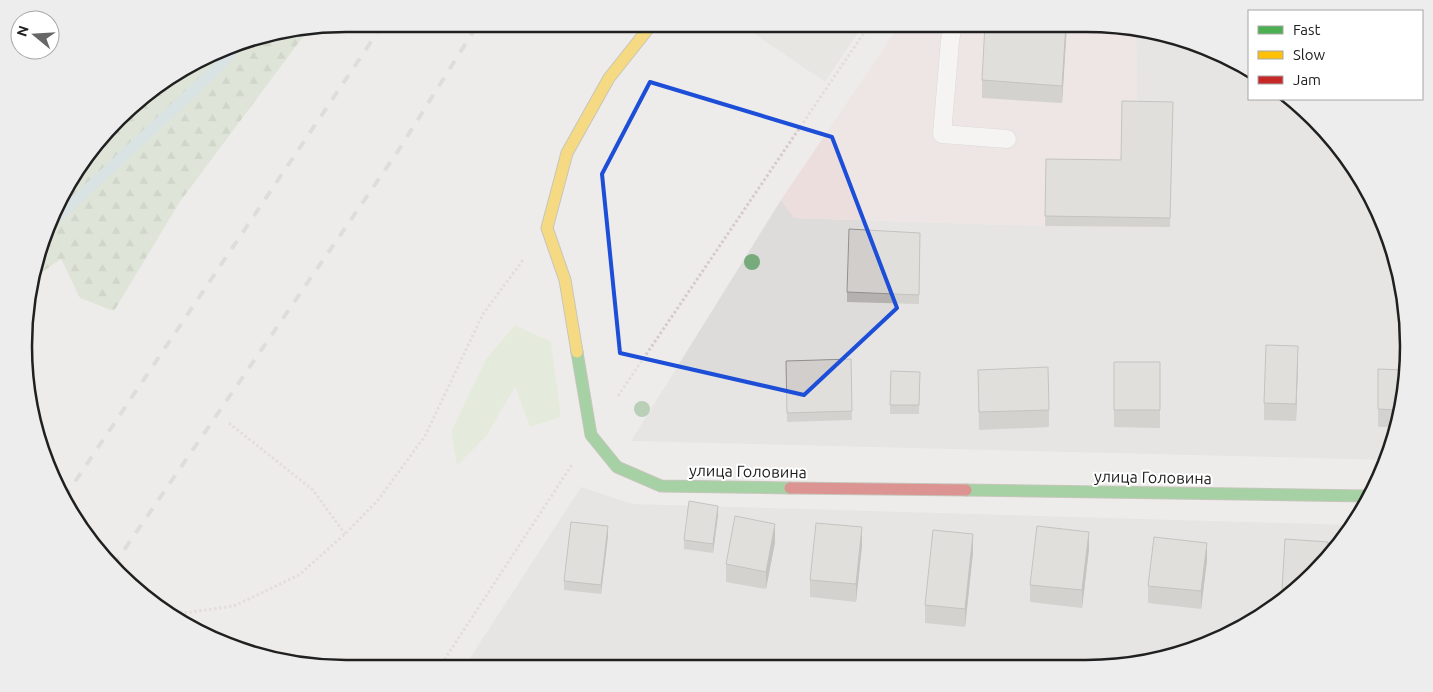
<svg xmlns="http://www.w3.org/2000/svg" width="1433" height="692" viewBox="0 0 1433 692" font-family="Ubuntu,sans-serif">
	<defs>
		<pattern id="forest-firs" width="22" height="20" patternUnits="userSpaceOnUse" patternTransform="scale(1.25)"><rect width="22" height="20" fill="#cadac1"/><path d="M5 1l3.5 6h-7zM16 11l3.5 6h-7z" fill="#adbba6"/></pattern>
	</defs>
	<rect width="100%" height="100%" fill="#eeecea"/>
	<path fill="#dddcdb" d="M 1136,33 L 1211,48 L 1249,74 L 1249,99 L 1286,99 L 1315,118 L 1385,223 L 1409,346 L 1387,460 L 631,441 L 781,200 L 795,218 L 1045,226 L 1137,110 Z
		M 581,487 L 633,504 L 1352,525 L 1342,542 L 1283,601 L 1211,644 L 1129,665 L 471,668 L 468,661 Z"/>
	<path fill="#ebdedd" d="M 900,24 L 1087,24 L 1136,33 L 1137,110 L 1173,111 L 1170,227 L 1045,226 L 794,218 L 781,200 Z"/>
	<path fill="#dae8cc" d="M 515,325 L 551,342 L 561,417 L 530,427 L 515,387 L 487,435 L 457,466 L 451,432 L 486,359 Z"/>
	<path fill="url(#forest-firs)" d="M 308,30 L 179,203 L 114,311 L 80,298 L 61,259 L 31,280 L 78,167 L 150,91 L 242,41 Z"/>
	<path fill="#dedddc" d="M 740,24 L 864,24 L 825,82 Z"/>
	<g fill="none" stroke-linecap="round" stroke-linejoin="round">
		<path stroke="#c0d7de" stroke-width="11" d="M 57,218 L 224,62 L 237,44"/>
		<defs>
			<path id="lane" d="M 953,24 L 950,41 L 942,134 L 1007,139"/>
			<path id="fast" d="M 577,352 L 591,435 L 617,467 L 661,486 L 790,488
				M 966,490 L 1369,496"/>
			<path id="slow" d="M 577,352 L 565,280 L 547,228 L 567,153 L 609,78 L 652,24"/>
			<path id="jam" d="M 790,488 L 966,490"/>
		</defs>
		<use href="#lane" stroke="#c5c4c4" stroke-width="19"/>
		<use href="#fast" stroke="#949683" stroke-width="13"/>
		<use href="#slow" stroke="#949683" stroke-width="13"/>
		<use href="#jam" stroke="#949683" stroke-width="13"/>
		<path stroke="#d6cbc9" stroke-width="3" stroke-dasharray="2.5 2.5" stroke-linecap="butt" d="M 618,396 L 870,24
			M 229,423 L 313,490 L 345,534
			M 170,609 L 184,613 L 234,606 L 299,575 L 345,534 L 378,500 L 425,436 L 483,314 L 523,260
			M 439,668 L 573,463"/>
		<use href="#lane" stroke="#fcfcfc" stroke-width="18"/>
		<use href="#fast" stroke="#4caf50" stroke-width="11"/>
		<use href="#slow" stroke="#ffc107" stroke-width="11"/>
		<use href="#jam" stroke="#c62828" stroke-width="11"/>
		<path stroke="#cbcbcb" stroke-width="4" stroke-dasharray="10 10" stroke-linecap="butt" d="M 64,498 L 383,24
			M 113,566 L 398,151 L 478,24"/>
	</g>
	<g fill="#78ab7b">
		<circle cx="752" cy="262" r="8"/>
		<circle cx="642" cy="409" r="8"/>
	</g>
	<path fill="#b4b1af" d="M 1067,24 L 1062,103 L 982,98 L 982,80 Z
		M 1173,102 L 1170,227 L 1045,226 L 1046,159 L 1121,160 Z
		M 920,233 L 919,304 L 847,302 L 847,292 Z
		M 851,359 L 852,420 L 787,422 L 786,361 Z
		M 1114,362 L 1160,362 L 1160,428 L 1114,427 Z
		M 1298,363 L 1296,421 L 1264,420 L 1264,403 Z
		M 1378,369 L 1405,370 L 1393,427 L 1378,427 Z
		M 978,370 L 1049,410 L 1049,427 L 979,430 Z
		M 891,371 L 920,372 L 919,414 L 890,414 Z
		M 718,515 L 713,553 L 684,549 L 684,540 Z
		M 608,536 L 601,594 L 564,590 L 564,581 Z
		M 775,542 L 766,589 L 726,582 L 726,564 Z
		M 862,545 L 856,602 L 810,597 L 810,580 Z
		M 1089,549 L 1082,608 L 1030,602 L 1030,585 Z
		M 973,552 L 965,627 L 925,623 L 925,605 Z
		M 1328,556 L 1283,601 L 1282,603 L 1282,589 Z
		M 1207,560 L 1201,609 L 1148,603 L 1148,586 Z"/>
	<path fill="#92908f" d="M 1066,24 L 1067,24 L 1062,103 L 1062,86 Z
		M 1298,346 L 1298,363 L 1296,421 L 1296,404 Z
		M 718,506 L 718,515 L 713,553 L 713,544 Z
		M 775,524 L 775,542 L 766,589 L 766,572 Z
		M 608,526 L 608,536 L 601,594 L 601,585 Z
		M 862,527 L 862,545 L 856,602 L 856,584 Z
		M 1089,532 L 1089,549 L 1082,608 L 1082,590 Z
		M 973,534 L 973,552 L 965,627 L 965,609 Z
		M 1207,543 L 1207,560 L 1201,609 L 1201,591 Z"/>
	<path fill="#d1cecc" stroke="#92908f" d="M 985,24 L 1066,24 L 1062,86 L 982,80 Z
		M 1122,101 L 1173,102 L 1170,218 L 1045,216 L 1046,159 L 1121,160 Z
		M 849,229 L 920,233 L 919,295 L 847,292 Z
		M 1266,345 L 1298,346 L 1296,404 L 1264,403 Z
		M 851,359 L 852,411 L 787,413 L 786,361 Z
		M 1114,362 L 1160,362 L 1160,410 L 1114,410 Z
		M 1048,367 L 1049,410 L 979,412 L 978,370 Z
		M 1378,369 L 1405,370 L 1397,410 L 1378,409 Z
		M 891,371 L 920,372 L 919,405 L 890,405 Z
		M 689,501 L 718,506 L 713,544 L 684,540 Z
		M 735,516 L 775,524 L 766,572 L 726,564 Z
		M 571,522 L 608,526 L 601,585 L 564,581 Z
		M 816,523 L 862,527 L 856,584 L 810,580 Z
		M 1037,526 L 1089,532 L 1082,590 L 1030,585 Z
		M 933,530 L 973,534 L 965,609 L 925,605 Z
		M 1154,537 L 1207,543 L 1201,591 L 1148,586 Z
		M 1285,539 L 1328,542 L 1327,558 L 1295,590 L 1282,589 Z"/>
	<path d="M0 0H1433V692H0ZM 650,82 L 832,137 L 897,308 L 804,395 L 620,353 L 602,174 Z" fill="#eeecea" fill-opacity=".55" fill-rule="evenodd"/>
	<path fill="none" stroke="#1d4ed8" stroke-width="4" stroke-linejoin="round" d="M 650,82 L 832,137 L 897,308 L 804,395 L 620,353 L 602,174 Z"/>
	<g text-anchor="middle" stroke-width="4" stroke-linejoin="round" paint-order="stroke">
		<g font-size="16" fill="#202020" stroke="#fff">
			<text transform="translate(748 471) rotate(1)" y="6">улица Головина</text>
			<text transform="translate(1153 477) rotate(1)" y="6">улица Головина</text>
		</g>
	</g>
	<path d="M0 0H1433V692H0ZM346 32H1086A314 314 0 0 1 1400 346V346A314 314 0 0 1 1086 660H346A314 314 0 0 1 32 346V346A314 314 0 0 1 346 32Z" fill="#ededed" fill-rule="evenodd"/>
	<path fill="none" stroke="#202020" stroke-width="2.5" d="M346 32H1086A314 314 0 0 1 1400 346V346A314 314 0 0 1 1086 660H346A314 314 0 0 1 32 346V346A314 314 0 0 1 346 32Z"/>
	<rect x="1248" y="10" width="175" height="90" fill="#ffffff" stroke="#a6a6a6"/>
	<rect x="1258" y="26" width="25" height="8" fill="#4caf50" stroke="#a6a6a6"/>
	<text x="1293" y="35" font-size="15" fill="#202020">Fast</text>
	<rect x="1258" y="51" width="25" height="8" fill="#ffc107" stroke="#a6a6a6"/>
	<text x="1293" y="60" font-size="15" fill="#202020">Slow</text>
	<rect x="1258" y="76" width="25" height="8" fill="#c62828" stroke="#a6a6a6"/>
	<text x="1293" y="85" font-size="15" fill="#202020">Jam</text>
	<g transform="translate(35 35) rotate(288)"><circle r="24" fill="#ffffff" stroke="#a6a6a6"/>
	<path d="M0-4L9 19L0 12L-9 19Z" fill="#686767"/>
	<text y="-8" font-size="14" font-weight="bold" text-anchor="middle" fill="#202020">N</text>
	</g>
</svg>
